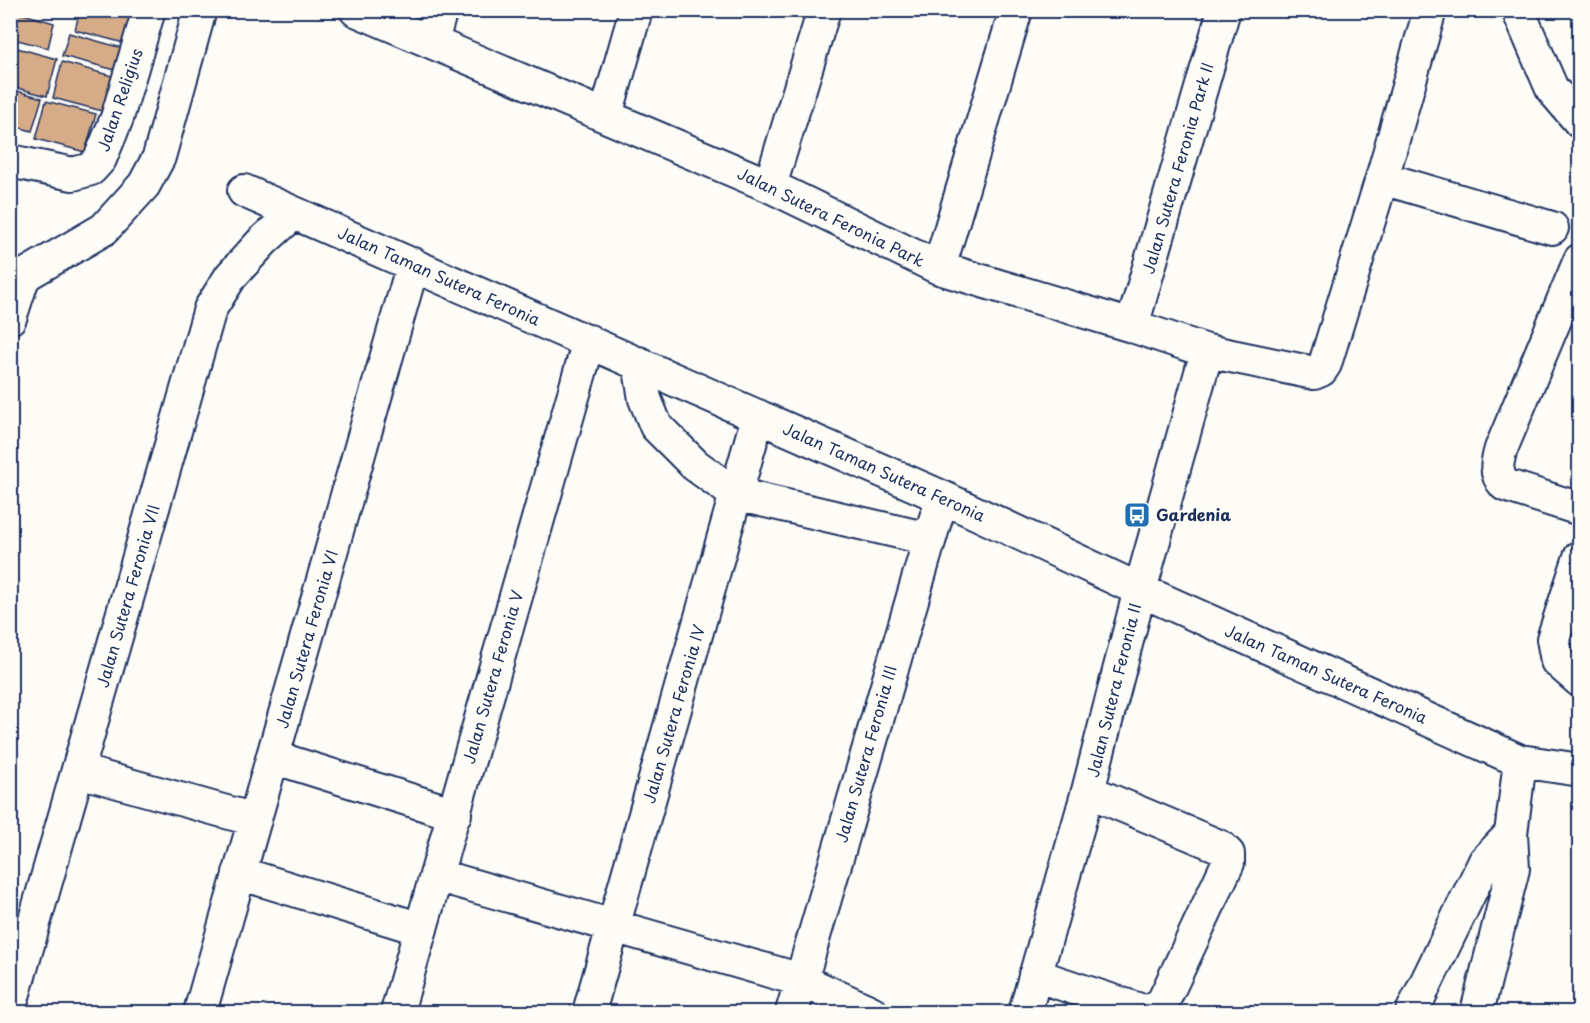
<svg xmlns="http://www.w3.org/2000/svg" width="1590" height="1023" viewBox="0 0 1590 1023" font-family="'Playpen Sans',sans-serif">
	<rect width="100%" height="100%" fill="#fdfcf7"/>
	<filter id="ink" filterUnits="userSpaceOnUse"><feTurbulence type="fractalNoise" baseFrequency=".0167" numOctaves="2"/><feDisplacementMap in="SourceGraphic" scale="12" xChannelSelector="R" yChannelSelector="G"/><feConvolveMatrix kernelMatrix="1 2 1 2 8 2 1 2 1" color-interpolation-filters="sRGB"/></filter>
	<g filter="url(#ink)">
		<path fill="#d6ac88" stroke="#1b2f5e" stroke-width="1.5" d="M 10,10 L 54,23 L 48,48 L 10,38 Z
			M 57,10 L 76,10 L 74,15 Z
			M 80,10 L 133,10 L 124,43 L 75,30 Z
			M 69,33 L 129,50 L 123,72 L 62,56 Z
			M 10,46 L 57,59 L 47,96 L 10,86 Z
			M 62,62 L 119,78 L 110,113 L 53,98 Z
			M 10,89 L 42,98 L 32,131 L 10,125 Z
			M 46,101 L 96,114 L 85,152 L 36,139 Z"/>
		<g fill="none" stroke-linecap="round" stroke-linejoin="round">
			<defs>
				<path id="minor" d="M 356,10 L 770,186 L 939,268 L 1132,326 L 1207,351 L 1314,373 L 1321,370 L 1325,364 L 1382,178 L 1430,10
					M 1518,10 L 1552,89 L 1580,122
					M 432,41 L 441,10
					M 606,115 L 636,10
					M 10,161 L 73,174 L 91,169 L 100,159 L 117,118 L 149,10
					M 1382,178 L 1552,228
					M 770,186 L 824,10
					M 244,191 L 942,497 L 1140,590 L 1520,761 L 1580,770
					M 1580,260 L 1501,449 C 1497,462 1494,473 1505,485 L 1580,509
					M 939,268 L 1016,10
					M 10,318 L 22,281 L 27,274 L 104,229 L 144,185 L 159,157 L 200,10
					M 1132,326 L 1224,10
					M 639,363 L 645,399 L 656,426 L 695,465 L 735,494 L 929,539
					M 1580,557 L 1553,639 L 1557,661 L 1580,681
					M 273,757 L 455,814
					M 79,771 L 255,820
					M 239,873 L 421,929
					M 436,875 L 801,980 L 871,1012
					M 1035,975 L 1140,1010 L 1151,1011 L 1163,1002 L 1228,863 L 1228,854 L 1221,847 L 1088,791
					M 10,1007 L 210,309 L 231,276 L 263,241 L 294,213
					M 200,1012 L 413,264
					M 397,1012 L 589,341
					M 589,1012 L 758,416
					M 792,1012 L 942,497
					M 1025,1012 L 1088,791 L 1140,590 L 1207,351
					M 1412,1012 L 1485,861 L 1511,834
					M 1477,1012 L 1513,869 L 1511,834 L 1520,761"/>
			</defs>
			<use href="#minor" stroke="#1b2f5e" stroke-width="36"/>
			<use href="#minor" stroke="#fdfcf7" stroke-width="32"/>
		</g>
	</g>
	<defs>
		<symbol id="bus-square" viewBox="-11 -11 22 22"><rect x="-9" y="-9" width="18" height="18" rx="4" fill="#1f6fb2" stroke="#fdfcf7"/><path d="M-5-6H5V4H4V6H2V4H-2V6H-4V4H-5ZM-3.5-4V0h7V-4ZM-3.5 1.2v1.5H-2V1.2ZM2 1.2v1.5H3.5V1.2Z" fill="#fff"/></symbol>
	</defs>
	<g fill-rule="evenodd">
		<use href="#bus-square" x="1122" y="500" width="30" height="30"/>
	</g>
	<g text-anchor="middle" stroke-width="4.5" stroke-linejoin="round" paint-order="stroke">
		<g font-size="16" fill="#1b2f5e" stroke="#fdfcf7">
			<text transform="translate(120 100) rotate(-71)" y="6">Jalan Religius</text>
			<text transform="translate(1178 168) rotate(-74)" y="6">Jalan Sutera Feronia Park II</text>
			<text transform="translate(831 217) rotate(26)" y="6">Jalan Sutera Feronia Park</text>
			<text transform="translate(439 276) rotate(24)" y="6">Jalan Taman Sutera Feronia</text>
			<text transform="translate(884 472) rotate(24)" y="6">Jalan Taman Sutera Feronia</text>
			<text transform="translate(128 596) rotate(-74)" y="6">Jalan Sutera Feronia VII</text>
			<text transform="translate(307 639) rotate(-74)" y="6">Jalan Sutera Feronia VI</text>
			<text transform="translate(1326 674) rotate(24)" y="6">Jalan Taman Sutera Feronia</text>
			<text transform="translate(493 677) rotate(-74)" y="6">Jalan Sutera Feronia V</text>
			<text transform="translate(1114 690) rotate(-76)" y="6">Jalan Sutera Feronia II</text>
			<text transform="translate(674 714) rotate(-74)" y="6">Jalan Sutera Feronia IV</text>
			<text transform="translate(866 754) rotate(-74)" y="6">Jalan Sutera Feronia III</text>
		</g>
		<g font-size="16" font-weight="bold" fill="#1b2f5e" stroke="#fdfcf7" text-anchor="start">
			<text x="1156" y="521">Gardenia</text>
		</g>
	</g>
	<rect width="1590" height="1023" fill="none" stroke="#fdfcf7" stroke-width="36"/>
	<rect x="18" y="18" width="1554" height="987" fill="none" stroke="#1b2f5e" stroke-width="2" filter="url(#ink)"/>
</svg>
